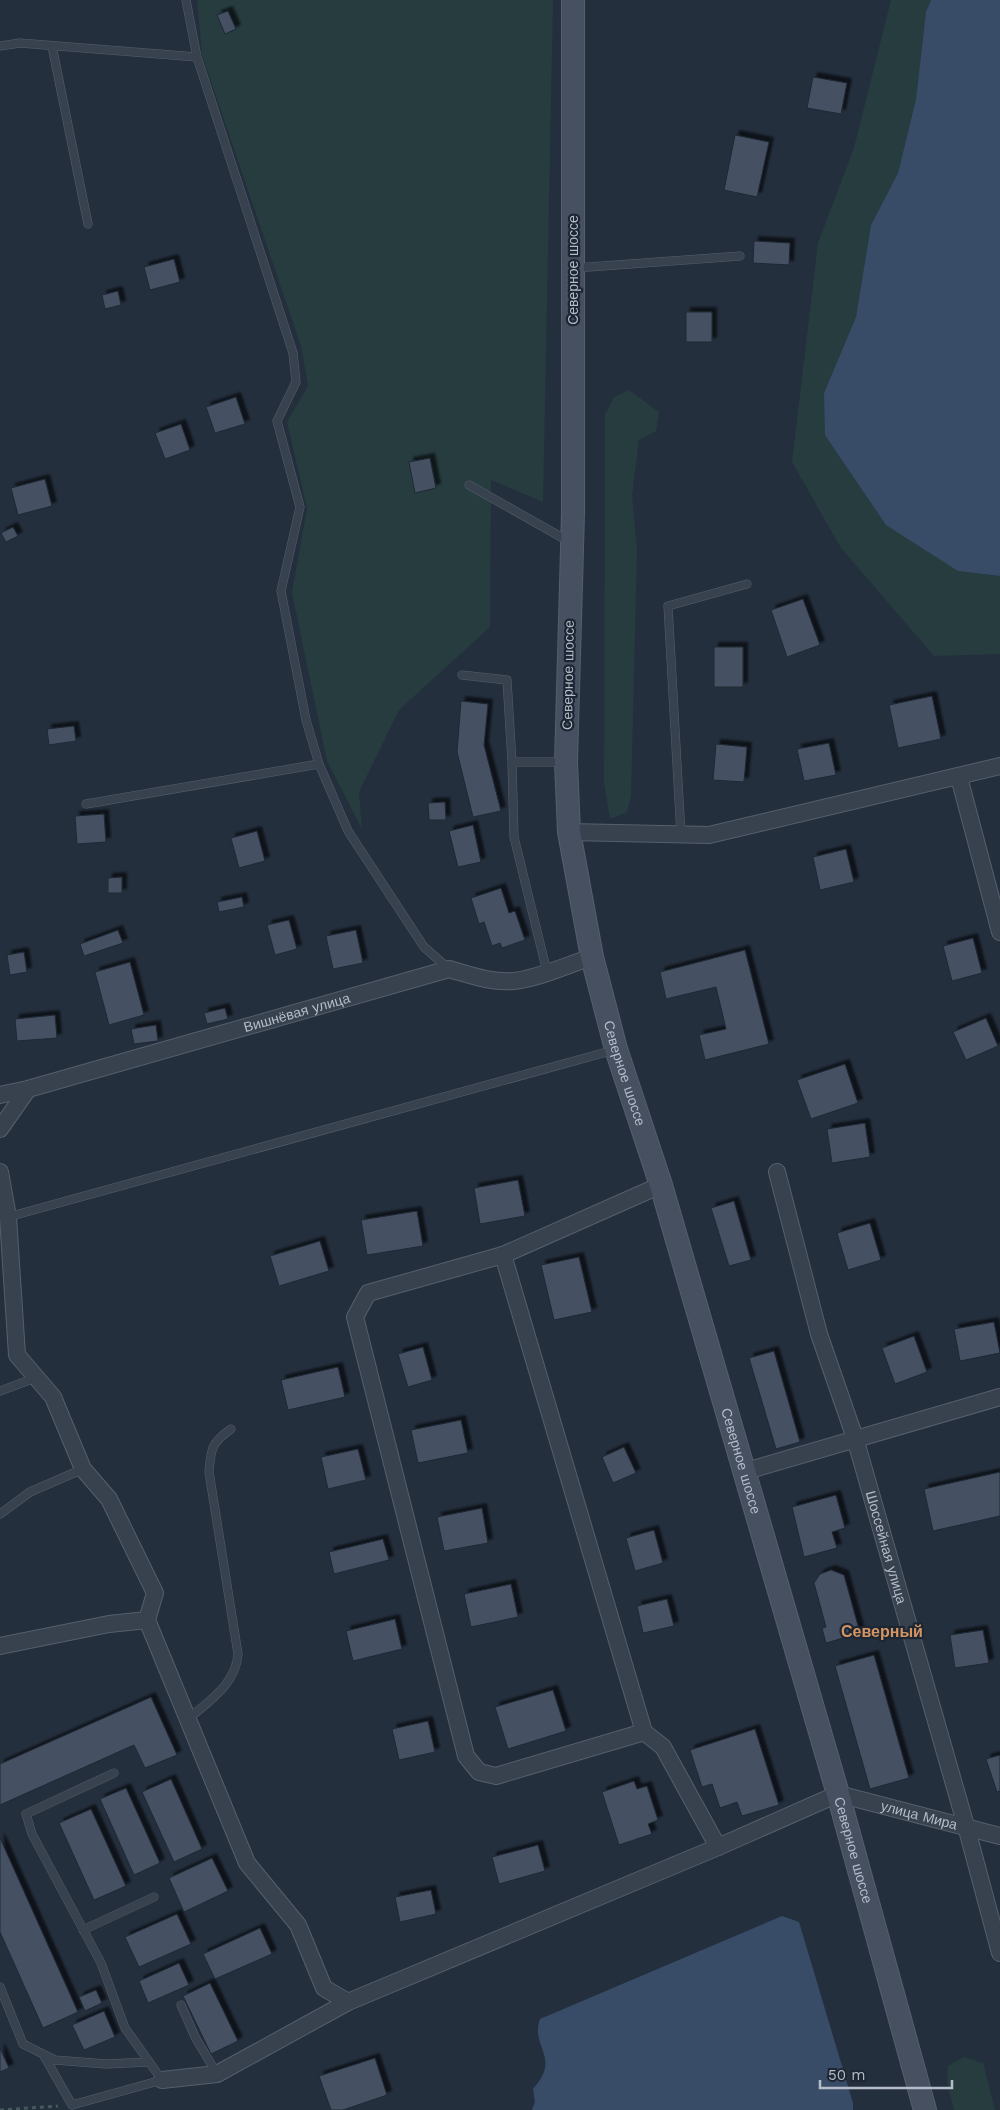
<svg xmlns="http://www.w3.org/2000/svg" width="1000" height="2110" viewBox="0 0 1000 2110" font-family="'Work Sans',sans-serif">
	<defs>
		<filter id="shadow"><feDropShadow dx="4.5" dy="-4.5" stdDeviation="1" flood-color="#0009"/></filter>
	</defs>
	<rect width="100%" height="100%" fill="#242f3e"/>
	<path fill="#263c3f" d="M 197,0 L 553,0 L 543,502 L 491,480 L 490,627 L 399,710 L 359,792 L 362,829 L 327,761 L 292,593 L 307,508 L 287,422 L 308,386 L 301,346 L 202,55 Z
		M 891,0 L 931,0 L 926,12 L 916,99 L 898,173 L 871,225 L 856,317 L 824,393 L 958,571 L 1000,576 L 1000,654 L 934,656 L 841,548 L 792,462 L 818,243 L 854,148 Z
		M 629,390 L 659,412 L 656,431 L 639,440 L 632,495 L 637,549 L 631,796 L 627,812 L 610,819 L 604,782 L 605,414 L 614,397 Z
		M 964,2057 L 983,2063 L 995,2110 L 954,2110 L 947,2083 L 948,2066 Z"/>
	<path fill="#394c67" d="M 931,0 L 1000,0 L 1000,576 L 958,571 L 886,525 L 825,435 L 824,393 L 856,317 L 871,225 L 898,173 L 916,99 L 926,12 Z
		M 782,1916 L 799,1922 L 853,2103 L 853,2110 L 532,2110 L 535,2102 L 533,2089 C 562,2057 530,2048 540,2019 Z"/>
	<path fill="#455162" stroke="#1f2835" filter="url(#shadow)" d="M 228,11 L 236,29 L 225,34 L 217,15 Z
		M 813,77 L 847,83 L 841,114 L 807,108 Z
		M 735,135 L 769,142 L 757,197 L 724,190 Z
		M 754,241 L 790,243 L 789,265 L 753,263 Z
		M 174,259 L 180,282 L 150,290 L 144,267 Z
		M 118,291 L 121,305 L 105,309 L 102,295 Z
		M 686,312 L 712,312 L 712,342 L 686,342 Z
		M 236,397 L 245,424 L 215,433 L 206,407 Z
		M 181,424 L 190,450 L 165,459 L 155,433 Z
		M 430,458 L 436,488 L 415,493 L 409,462 Z
		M 45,479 L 52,506 L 18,515 L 11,488 Z
		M 13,527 L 18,536 L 6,542 L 1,533 Z
		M 803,599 L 820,645 L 787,657 L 771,610 Z
		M 714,647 L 743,647 L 743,687 L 714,687 Z
		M 932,696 L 941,739 L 898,748 L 889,705 Z
		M 461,701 L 488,704 L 484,745 L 501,811 L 473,817 L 457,752 Z
		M 74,726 L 76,741 L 49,745 L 47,729 Z
		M 829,743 L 836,775 L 804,781 L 797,749 Z
		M 716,744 L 747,747 L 744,782 L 713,780 Z
		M 445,802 L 446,820 L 429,820 L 428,803 Z
		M 104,814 L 106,842 L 77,844 L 75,816 Z
		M 473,825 L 481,862 L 458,867 L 449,831 Z
		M 257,831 L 265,861 L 239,868 L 231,838 Z
		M 846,849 L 854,882 L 820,890 L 813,857 Z
		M 122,877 L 122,893 L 108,893 L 108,878 Z
		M 501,888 L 509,913 L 515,911 L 525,940 L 502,948 L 500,943 L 492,946 L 484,922 L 479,924 L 471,898 Z
		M 242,897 L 244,907 L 219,912 L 217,902 Z
		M 289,920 L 297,949 L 275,955 L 267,925 Z
		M 118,930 L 123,943 L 84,956 L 80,944 Z
		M 356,930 L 363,963 L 333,969 L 326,936 Z
		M 973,938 L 982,973 L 952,981 L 943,946 Z
		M 745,950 L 769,1044 L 705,1060 L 699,1035 L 726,1029 L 716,987 L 666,999 L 660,972 Z
		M 24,952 L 27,972 L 10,975 L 7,955 Z
		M 130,962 L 144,1015 L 109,1025 L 95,972 Z
		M 225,1008 L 228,1019 L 207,1024 L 204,1013 Z
		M 55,1015 L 57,1038 L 17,1041 L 15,1019 Z
		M 986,1018 L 998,1046 L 966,1060 L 953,1032 Z
		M 156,1025 L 158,1041 L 134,1044 L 131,1029 Z
		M 845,1064 L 858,1103 L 811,1119 L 797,1080 Z
		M 865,1123 L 870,1157 L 832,1163 L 827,1129 Z
		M 518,1180 L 525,1216 L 480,1224 L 474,1188 Z
		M 734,1201 L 751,1260 L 729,1266 L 711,1208 Z
		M 417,1211 L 423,1246 L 367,1255 L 361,1220 Z
		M 870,1223 L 881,1260 L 848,1270 L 837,1233 Z
		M 320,1241 L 329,1271 L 279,1286 L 270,1256 Z
		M 579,1257 L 592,1312 L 554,1320 L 541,1265 Z
		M 994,1322 L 1000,1353 L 960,1361 L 954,1329 Z
		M 914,1336 L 927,1372 L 895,1384 L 882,1348 Z
		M 423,1347 L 432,1380 L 408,1387 L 398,1354 Z
		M 774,1351 L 800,1442 L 776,1449 L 749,1358 Z
		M 338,1367 L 345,1397 L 288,1410 L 281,1380 Z
		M 461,1420 L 468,1453 L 418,1463 L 411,1430 Z
		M 624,1447 L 636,1473 L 613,1483 L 602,1457 Z
		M 358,1449 L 366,1480 L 328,1489 L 321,1457 Z
		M 1000,1472 L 1000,1516 L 933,1531 L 924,1489 Z
		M 836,1495 L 845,1528 L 832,1532 L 837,1548 L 804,1557 L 792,1507 Z
		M 482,1508 L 488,1543 L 444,1551 L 437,1517 Z
		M 654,1530 L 663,1563 L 635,1571 L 626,1538 Z
		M 383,1539 L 389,1560 L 334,1574 L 329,1552 Z
		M 831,1570 L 844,1575 L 860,1633 L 826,1643 L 822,1628 L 826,1627 L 814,1583 L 820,1574 Z
		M 511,1584 L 518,1617 L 471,1627 L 464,1594 Z
		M 667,1599 L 674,1626 L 643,1633 L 637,1606 Z
		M 395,1619 L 402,1649 L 353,1661 L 346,1631 Z
		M 983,1630 L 989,1663 L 955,1668 L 950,1635 Z
		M 874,1655 L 909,1778 L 870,1789 L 835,1666 Z
		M 553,1690 L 566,1731 L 508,1749 L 495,1707 Z
		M 151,1697 L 177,1755 L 145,1768 L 134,1745 L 0,1805 L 0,1764 Z
		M 428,1721 L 435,1752 L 399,1760 L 392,1729 Z
		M 755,1729 L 779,1805 L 742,1816 L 737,1802 L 720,1808 L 712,1784 L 702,1787 L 690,1750 Z
		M 1000,1755 L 1000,1791 L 997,1792 L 986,1759 Z
		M 171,1779 L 202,1849 L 174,1862 L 142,1792 Z
		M 634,1781 L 637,1789 L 647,1786 L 658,1820 L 648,1824 L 652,1834 L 619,1845 L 602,1792 Z
		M 126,1788 L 160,1863 L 134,1875 L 100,1799 Z
		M 91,1809 L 126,1886 L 94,1900 L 59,1823 Z
		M 0,1838 L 78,2012 L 43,2028 L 0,1932 Z
		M 538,1845 L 545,1871 L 499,1884 L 492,1857 Z
		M 212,1858 L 228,1891 L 184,1912 L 169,1878 Z
		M 431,1890 L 436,1914 L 400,1922 L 395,1897 Z
		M 177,1914 L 191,1944 L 139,1967 L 125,1937 Z
		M 260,1928 L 272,1954 L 215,1979 L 203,1954 Z
		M 179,1963 L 189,1985 L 148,2003 L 139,1981 Z
		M 210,1983 L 238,2041 L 211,2054 L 183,1996 Z
		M 96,1990 L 102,2003 L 85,2011 L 79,1997 Z
		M 104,2011 L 115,2037 L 84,2050 L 72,2025 Z
		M 0,2048 L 9,2068 L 0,2072 Z
		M 375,2058 L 387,2095 L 343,2110 L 331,2110 L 319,2076 Z"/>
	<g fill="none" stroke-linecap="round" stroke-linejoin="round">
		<defs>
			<path id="lane" d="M 186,0 L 197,57
				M 0,46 L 20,43 L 197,57 L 293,353 L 296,382 L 277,421 L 300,507 L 281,591 L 306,720 L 319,764 L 348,831 L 424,947 L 449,969
				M 52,46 L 88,224
				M 575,268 L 740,256
				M 469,485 L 570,542
				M 462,675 L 507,680 L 512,762 L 564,762
				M 512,762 L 514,837 L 547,972
				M 86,804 L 319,764
				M 681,835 L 668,606 L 747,584
				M 8,1217 L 614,1050
				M 0,1391 L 35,1378
				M 0,1514 L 30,1492 L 83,1469
				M 188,1719 C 209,1701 236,1684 238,1654 L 209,1472 C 211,1449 211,1443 231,1429
				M 83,1930 L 154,1897
				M 0,1987 L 23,2044 L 55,2060 L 106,2064 L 149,2062
				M 181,2005 L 195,2037 L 217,2074
				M 43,2054 L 72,2105 L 162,2080 L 125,2028 L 101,1963 L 32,1834 L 26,1814 L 114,1773"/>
			<g id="street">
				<path d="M 959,777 L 1000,932"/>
				<path d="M 569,832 L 709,835 L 1000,766"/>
				<path id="s1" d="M 0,1095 L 28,1089 L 449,969 C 470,975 491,983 514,981 C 540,978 567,965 592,957"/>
				<path d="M 0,1129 L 28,1089"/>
				<path d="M 0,1172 L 8,1217 L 17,1355 L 53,1397 L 83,1469 L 109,1499 L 155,1593 L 147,1620 L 247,1863 L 298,1925 L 324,1988 L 348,2002"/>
				<path id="s2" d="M 777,1172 L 819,1334 L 855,1438 L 966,1826 L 1000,1953"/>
				<path d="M 661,1185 L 503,1255 L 644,1732 L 663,1747 L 718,1847"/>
				<path d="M 503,1255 L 368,1293 L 355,1317 L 466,1756 L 479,1772 L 496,1776 L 644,1732"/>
				<path d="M 743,1472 L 1000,1397"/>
				<path d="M 0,1646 L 109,1624 L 147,1620"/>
				<path id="s3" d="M 162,2080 L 217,2074 L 348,2002 L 718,1847 L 838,1794 L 1000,1836"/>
			</g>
			<g id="secondary">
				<path id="s4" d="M 573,0 L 573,513 L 566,762 L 569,832 L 592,957 L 616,1049 L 661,1185 L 838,1794 L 925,2110"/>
			</g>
		</defs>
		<use href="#lane" stroke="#565f6c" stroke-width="9"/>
		<use href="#street" stroke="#565f6c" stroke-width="18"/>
		<use href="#secondary" stroke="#565f6c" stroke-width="24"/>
		<path stroke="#44595c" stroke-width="3" stroke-dasharray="4 4" stroke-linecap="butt" d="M 0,2110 L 58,2106"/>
		<use href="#lane" stroke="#38414e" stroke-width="8"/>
		<use href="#street" stroke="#38414e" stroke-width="16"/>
		<use href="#secondary" stroke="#465061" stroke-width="22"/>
	</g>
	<g text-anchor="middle" stroke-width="4.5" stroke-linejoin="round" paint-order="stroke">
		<g font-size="14" fill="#b4bcc9" stroke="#1d2633">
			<text transform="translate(573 270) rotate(-90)" y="5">Северное шоссе</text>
			<text transform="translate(568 675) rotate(-89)" y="5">Северное шоссе</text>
			<text dy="5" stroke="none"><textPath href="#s1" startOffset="308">Вишнёвая улица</textPath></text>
			<text dy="5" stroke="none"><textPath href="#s4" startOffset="1080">Северное шоссе</textPath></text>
			<text dy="5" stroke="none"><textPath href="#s4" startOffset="1485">Северное шоссе</textPath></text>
			<text dy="5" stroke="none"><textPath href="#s2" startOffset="391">Шоссейная улица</textPath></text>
			<text dy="5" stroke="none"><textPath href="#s3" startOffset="821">улица Мира</textPath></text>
			<text dy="5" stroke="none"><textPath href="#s4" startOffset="1890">Северное шоссе</textPath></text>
		</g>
		<g font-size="16" font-weight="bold" fill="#d59563" stroke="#1d2633">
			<text x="882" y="1637">Северный</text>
		</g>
	</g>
	<path d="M820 2080v8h132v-8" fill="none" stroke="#b4bcc9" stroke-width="2.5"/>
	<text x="828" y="2080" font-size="15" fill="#b4bcc9" stroke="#1d2633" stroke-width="4" paint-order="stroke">50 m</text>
</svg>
